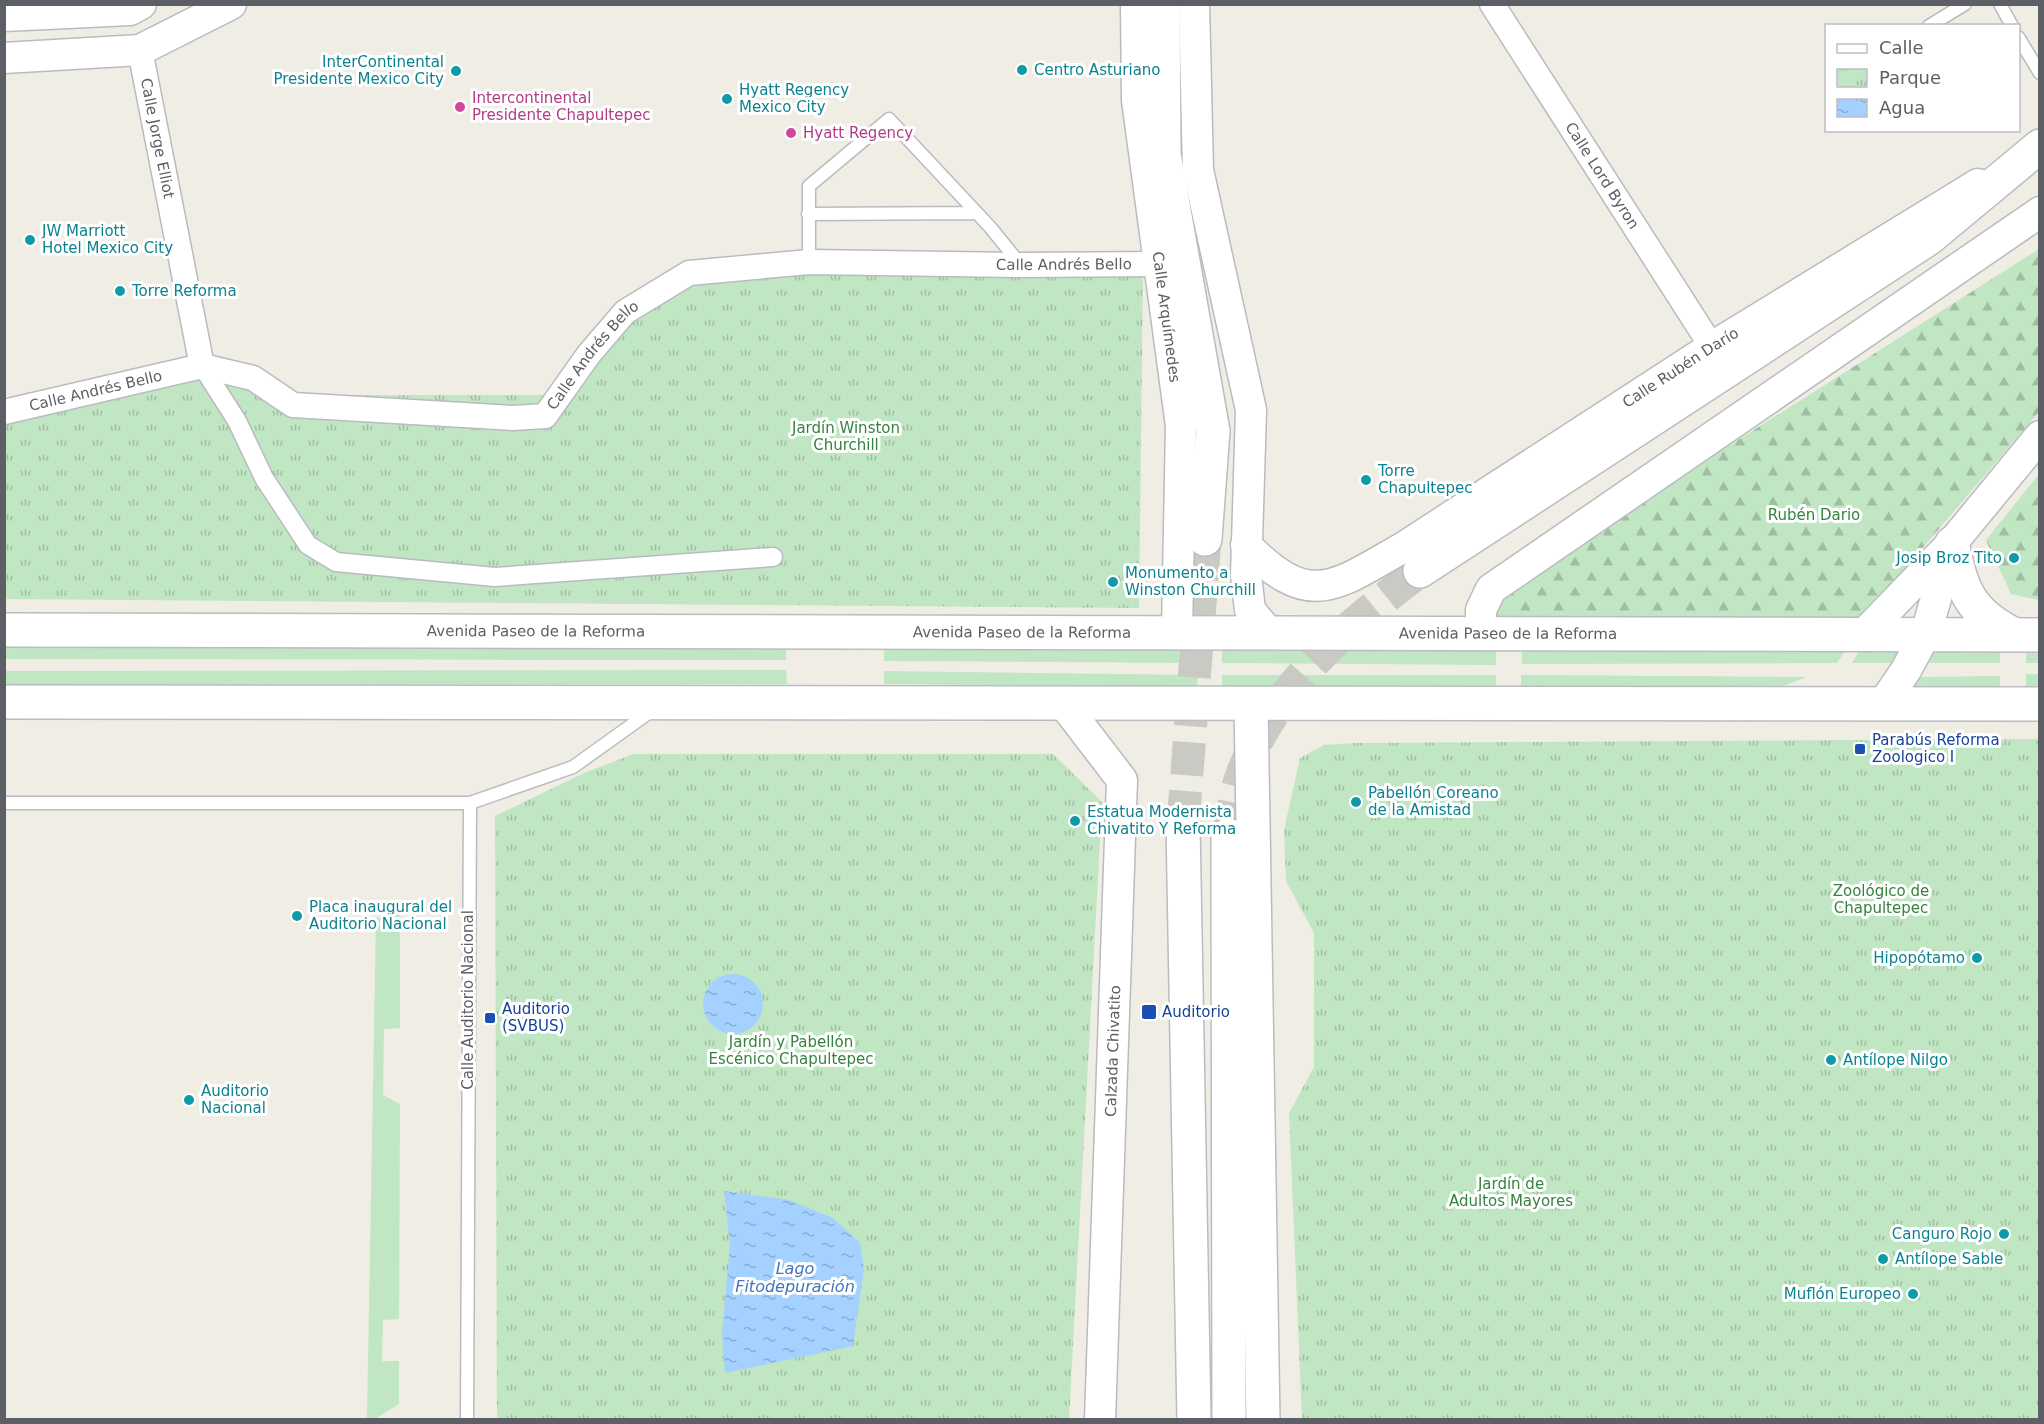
<svg xmlns="http://www.w3.org/2000/svg" width="2044" height="1424" viewBox="0 0 2044 1424" font-family="'DejaVu Sans',sans-serif">
	<defs>
		<pattern id="forest-firs" width="22" height="20" patternUnits="userSpaceOnUse" patternTransform="scale(1.5)"><rect width="22" height="20" fill="#c1e6c3"/><path d="M5 1l3.5 6h-7zM16 11l3.5 6h-7z" fill="#a0bea2"/></pattern>
		<pattern id="park-tufts" width="24" height="20" patternUnits="userSpaceOnUse" patternTransform="scale(1.5)"><rect width="24" height="20" fill="#c1e6c3"/><path d="M3 7l-1-3M5 7V3M7 7l1-3M15 17l-1-3M17 17v-4M19 17l1-3" fill="none" stroke="#a0bea2"/></pattern>
		<pattern id="water-ripples" width="26" height="14" patternUnits="userSpaceOnUse" patternTransform="scale(1.5)"><rect width="26" height="14" fill="#a4d1ff"/><path d="M2 4q2-2 4 0t4 0M15 11q2-2 4 0t4 0" fill="none" stroke="#89add2"/></pattern>
	</defs>
	<rect width="100%" height="100%" fill="#efede4"/>
	<path fill="url(#forest-firs)" d="M 2039,249 L 2039,412 L 1908,565 L 1869,619 L 1499,627 L 1493,605 L 1508,586 Z
		M 2039,474 L 2039,600 L 2011,594 L 1986,540 Z"/>
	<path fill="url(#park-tufts)" d="M 1143,268 L 1139,608 L 5,599 L 5,420 L 251,369 L 297,395 L 548,395 L 688,276 Z
		M 2039,739 L 2039,1419 L 1302,1419 L 1289,1113 L 1314,1067 L 1314,933 L 1286,881 L 1284,830 L 1300,758 L 1324,745 L 1355,743 Z
		M 634,754 L 1053,754 L 1102,802 L 1069,1419 L 497,1419 L 495,816 L 584,773 Z"/>
	<path fill="#c1e6c3" d="M 5,646 L 786,648 L 786,660 L 5,659 Z
		M 884,647 L 1198,649 L 1197,663 L 884,661 Z
		M 1222,650 L 1496,651 L 1496,665 L 1222,663 Z
		M 2000,650 L 2000,663 L 1923,663 L 1931,651 Z
		M 2026,650 L 2039,650 L 2039,663 L 2026,663 Z
		M 1522,651 L 1845,651 L 1837,663 L 1522,664 Z
		M 1859,651 L 1905,651 L 1897,663 L 1852,663 Z
		M 786,670 L 787,684 L 4,685 L 5,671 Z
		M 884,671 L 1198,675 L 1197,687 L 884,684 Z
		M 2026,674 L 2039,674 L 2039,688 L 2026,688 Z
		M 1222,675 L 1496,675 L 1496,688 L 1222,687 Z
		M 1521,675 L 1807,677 L 1777,688 L 1521,688 Z
		M 2000,676 L 2000,689 L 1903,690 L 1914,677 Z
		M 400,913 L 400,1028 L 384,1029 L 383,1095 L 400,1104 L 399,1319 L 383,1320 L 382,1361 L 399,1361 L 399,1404 L 375,1419 L 367,1419 L 376,918 Z"/>
	<path fill="url(#water-ripples)" d="M703 1004a30 30 0 1 1 60 0a30 30 0 1 1-60 0Z
		M 724,1191 L 789,1200 L 833,1218 L 860,1243 L 864,1269 L 853,1346 L 725,1373 L 722,1334 L 730,1245 Z"/>
	<g fill="none" stroke-linecap="round" stroke-linejoin="round">
		<path stroke="#cacac4" stroke-width="33" stroke-dasharray="33 16" stroke-linecap="butt" d="M 1183,824 L 1205,539
			M 1228,835 C 1233,815 1235,791 1243,772 C 1276,685 1348,625 1420,571"/>
		<defs>
			<path id="service" d="M 2000,4 L 2012,26
				M 1929,26 L 1965,4
				M 2018,37 L 2040,73
				M 808,214 L 977,213
				M 809,262 L 809,186 L 889,119 L 990,227 L 1020,264
				M 4,803 L 470,803 L 573,767 L 654,709
				M 467,1420 L 470,803"/>
			<path id="pedestrian" d="M 202,366 L 237,421 L 264,478 L 308,545 L 336,562 L 495,577 L 773,557"/>
			<g id="minor">
				<path id="s1" d="M 1492,4 L 1712,347"/>
				<path id="s2" d="M 140,50 L 202,366"/>
				<path id="s3" d="M 4,412 L 202,366 L 253,378 L 293,405 L 513,418 L 545,416 L 589,354 L 625,312 L 689,273 L 809,262 L 1021,265 L 1159,264"/>
			</g>
			<g id="tertiary">
				<path id="s4" d="M 1136,4 L 1137,100 L 1181,426 L 1177,631"/>
				<path d="M 1194,4 L 1198,170 L 1251,410 L 1246,575 L 1250,610 L 1268,632"/>
				<path d="M 4,16 L 130,10 L 141,4"/>
				<path d="M 4,58 L 140,50 L 231,4"/>
				<path id="s5" d="M 1246,545 C 1310,611 1335,586 1404,547 L 1712,347 L 1978,184"/>
				<path d="M 1481,633 L 1481,610 L 1491,589 L 2040,212"/>
				<path d="M 1864,634 L 1952,543 L 2040,436"/>
				<path d="M 1063,703 L 1122,780 L 1100,1420"/>
				<path d="M 1883,704 L 1906,670 L 1926,633 L 1951,546"/>
			</g>
			<g id="secondary">
				<path d="M 1163,4 L 1164,154 L 1213,431 L 1205,539"/>
				<path d="M 1952,543 C 1962,590 1969,612 2013,634"/>
				<path d="M 1420,571 L 1928,239 L 2040,146"/>
				<path id="s6" d="M 4,630 L 2040,635"/>
				<path d="M 4,702 L 2040,704"/>
				<path d="M 1251,704 L 1263,1420"/>
				<path d="M 1183,824 L 1194,1420"/>
				<path d="M 1228,835 L 1229,1420"/>
			</g>
		</defs>
		<use href="#service" stroke="#b9bbc0" stroke-width="15"/>
		<use href="#pedestrian" stroke="#b9bbc0" stroke-width="21"/>
		<use href="#minor" stroke="#b9bbc0" stroke-width="27"/>
		<use href="#tertiary" stroke="#b9bbc0" stroke-width="33"/>
		<use href="#secondary" stroke="#babcc2" stroke-width="36"/>
		<use href="#service" stroke="#fff" stroke-width="12"/>
		<use href="#pedestrian" stroke="#fff" stroke-width="18"/>
		<use href="#minor" stroke="#fff" stroke-width="24"/>
		<use href="#tertiary" stroke="#fff" stroke-width="30"/>
		<use href="#secondary" stroke="#fff" stroke-width="33"/>
	</g>
	<g fill="#0f9aa8" stroke="#fff" stroke-width="2">
		<circle cx="1022" cy="70" r="6"/>
		<circle cx="456" cy="71" r="6"/>
		<circle cx="727" cy="99" r="6"/>
		<circle cx="30" cy="240" r="6"/>
		<circle cx="120" cy="291" r="6"/>
		<circle cx="1366" cy="480" r="6"/>
		<circle cx="2014" cy="558" r="6"/>
		<circle cx="1113" cy="582" r="6"/>
		<circle cx="1356" cy="802" r="6"/>
		<circle cx="1075" cy="821" r="6"/>
		<circle cx="297" cy="916" r="6"/>
		<circle cx="1977" cy="958" r="6"/>
		<circle cx="1831" cy="1060" r="6"/>
		<circle cx="189" cy="1100" r="6"/>
		<circle cx="2004" cy="1234" r="6"/>
		<circle cx="1883" cy="1259" r="6"/>
		<circle cx="1913" cy="1294" r="6"/>
	</g>
	<g fill="#d1479c" stroke="#fff" stroke-width="2">
		<circle cx="460" cy="107" r="6"/>
		<circle cx="791" cy="133" r="6"/>
	</g>
	<g fill="#1a4fb4" stroke="#fff" stroke-width="2">
		<rect x="1854" y="743" width="12" height="12" rx="3"/>
		<rect x="1141" y="1004" width="16" height="16" rx="3"/>
		<rect x="484" y="1012" width="12" height="12" rx="3"/>
	</g>
	<g text-anchor="middle" stroke-width="6" stroke-linejoin="round" paint-order="stroke">
		<g font-size="15" fill="#0d838f" stroke="#fff" text-anchor="start">
			<text x="444" y="67" text-anchor="end">InterContinental<tspan x="444" dy="17">Presidente Mexico City</tspan></text>
			<text x="1034" y="75">Centro Asturiano</text>
			<text x="739" y="95">Hyatt Regency<tspan x="739" dy="17">Mexico City</tspan></text>
			<text x="42" y="236">JW Marriott<tspan x="42" dy="17">Hotel Mexico City</tspan></text>
			<text x="132" y="296">Torre Reforma</text>
			<text x="1378" y="476">Torre<tspan x="1378" dy="17">Chapultepec</tspan></text>
			<text x="2002" y="563" text-anchor="end">Josip Broz Tito</text>
			<text x="1125" y="578">Monumento a<tspan x="1125" dy="17">Winston Churchill</tspan></text>
			<text x="1368" y="798">Pabellón Coreano<tspan x="1368" dy="17">de la Amistad</tspan></text>
			<text x="1087" y="817">Estatua Modernista<tspan x="1087" dy="17">Chivatito Y Reforma</tspan></text>
			<text x="309" y="912">Placa inaugural del<tspan x="309" dy="17">Auditorio Nacional</tspan></text>
			<text x="1965" y="963" text-anchor="end">Hipopótamo</text>
			<text x="1843" y="1065">Antílope Nilgo</text>
			<text x="201" y="1096">Auditorio<tspan x="201" dy="17">Nacional</tspan></text>
			<text x="1992" y="1239" text-anchor="end">Canguro Rojo</text>
			<text x="1895" y="1264">Antílope Sable</text>
			<text x="1901" y="1299" text-anchor="end">Muflón Europeo</text>
		</g>
		<g font-size="15" fill="#b23c85" stroke="#fff" text-anchor="start">
			<text x="472" y="103">Intercontinental<tspan x="472" dy="17">Presidente Chapultepec</tspan></text>
			<text x="803" y="138">Hyatt Regency</text>
		</g>
		<g font-size="15" fill="#5c5f65" stroke="#fff">
			<text dy="5" stroke="none"><textPath href="#s2" startOffset="90">Calle Jorge Elliot</textPath></text>
			<text dy="5" stroke="none"><textPath href="#s1" startOffset="204">Calle Lord Byron</textPath></text>
			<text dy="5" stroke="none"><textPath href="#s3" startOffset="1138">Calle Andrés Bello</textPath></text>
			<text dy="5" stroke="none"><textPath href="#s4" startOffset="315">Calle Arquímedes</textPath></text>
			<text dy="5" stroke="none"><textPath href="#s3" startOffset="634">Calle Andrés Bello</textPath></text>
			<text dy="5" stroke="none"><textPath href="#s5" startOffset="510">Calle Rubén Darío</textPath></text>
			<text dy="5" stroke="none"><textPath href="#s3" startOffset="94">Calle Andrés Bello</textPath></text>
			<text dy="5" stroke="none"><textPath href="#s6" startOffset="532">Avenida Paseo de la Reforma</textPath></text>
			<text dy="5" stroke="none"><textPath href="#s6" startOffset="1018">Avenida Paseo de la Reforma</textPath></text>
			<text dy="5" stroke="none"><textPath href="#s6" startOffset="1504">Avenida Paseo de la Reforma</textPath></text>
			<text transform="translate(468 1000) rotate(-90)" y="5">Calle Auditorio Nacional</text>
			<text transform="translate(1113 1051) rotate(-88)" y="5">Calzada Chivatito</text>
		</g>
		<g font-size="15" fill="#35833e" stroke="#fff">
			<text x="846" y="433">Jardín Winston<tspan x="846" dy="17">Churchill</tspan></text>
			<text x="1814" y="520">Rubén Dario</text>
			<text x="1881" y="896">Zoológico de<tspan x="1881" dy="17">Chapultepec</tspan></text>
			<text x="791" y="1047">Jardín y Pabellón<tspan x="791" dy="17">Escénico Chapultepec</tspan></text>
			<text x="1511" y="1189">Jardín de<tspan x="1511" dy="17">Adultos Mayores</tspan></text>
		</g>
		<g font-size="15" fill="#164399" stroke="#fff" text-anchor="start">
			<text x="1872" y="745">Parabús Reforma<tspan x="1872" dy="17">Zoologico I</tspan></text>
			<text x="502" y="1014">Auditorio<tspan x="502" dy="17">(SVBUS)</tspan></text>
			<text x="1162" y="1017">Auditorio</text>
		</g>
		<g font-size="16" font-style="italic" fill="#4375ba" stroke="#fff">
			<text x="795" y="1274">Lago<tspan x="795" dy="18">Fitodepuración</tspan></text>
		</g>
	</g>
	<rect width="2044" height="1424" fill="none" stroke="#5c5f65" stroke-width="12"/>
	<rect x="1825" y="24" width="195" height="108" fill="#ffffff" stroke="#bebfc1" stroke-width="1.5"/>
	<rect x="1837" y="44" width="30" height="9" fill="#ffffff" stroke="#bebfc1" stroke-width="1.5"/>
	<text x="1879" y="54" font-size="18" fill="#5c5f65">Calle</text>
	<rect x="1837" y="69" width="30" height="18" fill="url(#park-tufts)" stroke="#bebfc1" stroke-width="1.5"/>
	<text x="1879" y="84" font-size="18" fill="#5c5f65">Parque</text>
	<rect x="1837" y="99" width="30" height="18" fill="url(#water-ripples)" stroke="#bebfc1" stroke-width="1.5"/>
	<text x="1879" y="114" font-size="18" fill="#5c5f65">Agua</text>
</svg>
